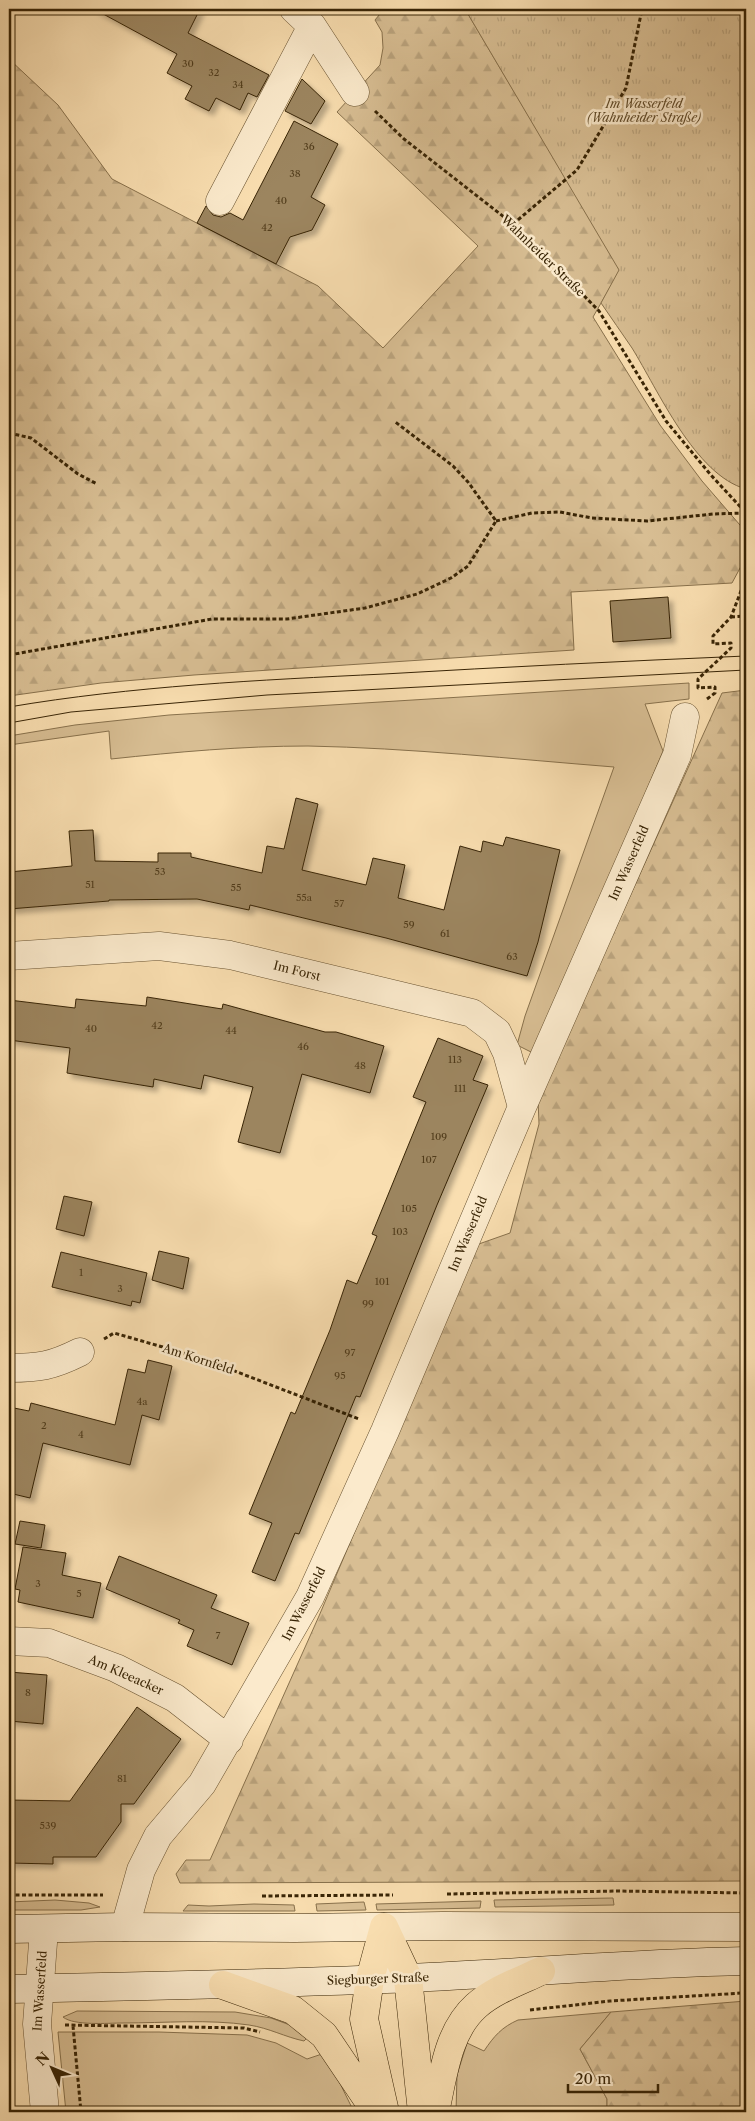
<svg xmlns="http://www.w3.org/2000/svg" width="755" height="2121" viewBox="0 0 755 2121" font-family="'Libre Caslon Text',serif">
	<defs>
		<pattern id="forest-firs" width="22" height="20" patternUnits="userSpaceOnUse" patternTransform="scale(1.25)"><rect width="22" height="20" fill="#d8be93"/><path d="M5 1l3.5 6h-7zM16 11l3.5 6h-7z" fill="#baa37d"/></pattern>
		<pattern id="park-tufts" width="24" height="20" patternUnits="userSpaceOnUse" patternTransform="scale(1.25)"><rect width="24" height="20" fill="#d8be93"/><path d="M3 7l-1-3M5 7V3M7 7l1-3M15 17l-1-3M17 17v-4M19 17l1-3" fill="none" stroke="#baa37d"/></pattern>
		<filter id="shadow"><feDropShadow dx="4.5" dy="4.5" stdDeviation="2.5" flood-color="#0004"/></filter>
	</defs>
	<rect width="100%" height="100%" fill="#f9deb0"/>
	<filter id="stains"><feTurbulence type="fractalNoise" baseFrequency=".004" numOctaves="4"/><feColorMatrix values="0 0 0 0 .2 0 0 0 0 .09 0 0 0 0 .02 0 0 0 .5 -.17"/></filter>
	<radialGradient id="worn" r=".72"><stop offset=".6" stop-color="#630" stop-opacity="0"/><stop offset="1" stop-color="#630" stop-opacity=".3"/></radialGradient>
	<path fill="#d8be93" stroke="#88714c" d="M 689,683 L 689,699 L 645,704 L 663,751 L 567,981 L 533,1053 L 517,1045 L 525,1016 L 614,767 C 513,759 410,748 308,746 C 242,746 177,752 111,759 L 109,731 L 9,745 L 9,736 L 75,725 L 169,715 Z
		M 613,1898 L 614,1905 L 495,1907 L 494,1900 Z
		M 55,1900 L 89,1903 L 100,1907 L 81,1910 L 9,1910 L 9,1902 Z
		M 481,1901 L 480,1908 L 377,1910 L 376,1904 Z
		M 364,1902 L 366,1910 L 317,1911 L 316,1904 Z
		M 254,1904 L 294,1905 L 295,1911 L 183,1911 L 188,1905 L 209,1906 Z
		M 77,2011 L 235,2012 L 271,2018 L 290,2025 L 308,2037 L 304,2041 C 285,2037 269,2028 249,2025 C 208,2019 165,2023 123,2023 C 108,2023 74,2026 63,2017 Z
		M 611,2012 L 580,2049 L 607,2099 L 607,2112 L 456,2112 L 457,2075 L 467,2043 L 484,2051 C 494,2036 502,2027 518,2020 Z
		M 58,2032 L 159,2032 L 247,2035 L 276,2043 L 307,2059 L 322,2054 L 331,2065 L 354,2112 L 66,2112 Z"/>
	<path fill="url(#forest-firs)" stroke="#88714c" d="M 384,9 L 465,9 L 620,270 L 593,317 L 660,425 L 702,481 L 746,532 L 746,557 L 732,583 L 571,592 L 574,650 L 194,675 L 101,683 L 9,696 L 9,59 L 58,105 L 112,179 L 318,286 L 383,348 L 478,246 L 337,112 L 380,65 L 383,48 L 382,32 L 375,20 Z
		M 746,690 L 746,1881 L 180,1883 L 176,1874 L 186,1860 L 210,1860 L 319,1616 L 476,1245 L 510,1233 L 539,1124 L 538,1099 L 722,693 Z
		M 746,2001 L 746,2112 L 607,2112 L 607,2099 L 580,2049 L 611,2012 Z"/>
	<path fill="url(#park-tufts)" stroke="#88714c" d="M 465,9 L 746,9 L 746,489 C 695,475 658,390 632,348 C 622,333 611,318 601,303 L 619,270 Z"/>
	<path fill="#9c855e" stroke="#382405" filter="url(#shadow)" d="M 94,9 L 200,9 L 188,33 L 269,75 L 257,97 L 248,93 L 240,110 L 216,98 L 209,111 L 185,99 L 192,86 L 167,73 L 177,54 Z
		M 302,79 L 325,101 L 311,124 L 285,111 Z
		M 294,121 L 338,144 L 311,197 L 325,205 L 312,230 L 290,237 L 276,264 L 197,223 L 206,206 L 213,215 L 221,217 L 230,213 L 243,220 Z
		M 668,597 L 671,638 L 613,642 L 610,601 Z
		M 296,798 L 318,804 L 302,870 L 366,885 L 373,858 L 405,865 L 398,898 L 444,910 L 460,846 L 481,852 L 483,841 L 503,846 L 506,837 L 560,850 L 538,942 L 527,976 L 386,938 L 250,905 L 249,910 L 197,899 L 109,900 L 109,901 L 9,909 L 9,872 L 72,866 L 69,831 L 93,830 L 95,861 L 158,862 L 158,853 L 191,853 L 191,857 L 262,873 L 267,846 L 284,849 Z
		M 147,997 L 222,1009 L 223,1004 L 325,1032 L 336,1032 L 384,1046 L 370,1093 L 302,1074 L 280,1153 L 238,1142 L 253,1087 L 204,1075 L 201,1089 L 154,1079 L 153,1087 L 67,1073 L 70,1048 L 9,1040 L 9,1000 L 75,1008 L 76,999 L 146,1006 Z
		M 438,1038 L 483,1056 L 473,1080 L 488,1085 L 437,1205 L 360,1397 L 356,1396 L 299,1534 L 295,1533 L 275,1581 L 252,1572 L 272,1523 L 249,1514 L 291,1412 L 295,1414 L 330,1330 L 347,1280 L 357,1284 L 377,1236 L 372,1234 L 426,1102 L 413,1097 Z
		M 64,1196 L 92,1202 L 84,1236 L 56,1229 Z
		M 159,1251 L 189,1258 L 183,1289 L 152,1280 Z
		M 61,1252 L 147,1273 L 140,1303 L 132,1301 L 131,1306 L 52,1287 Z
		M 148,1360 L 172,1366 L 159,1420 L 142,1415 L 130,1465 L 43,1443 L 30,1498 L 9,1493 L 9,1407 L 29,1411 L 31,1403 L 115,1425 L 128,1369 L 145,1373 Z
		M 20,1521 L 45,1525 L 41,1548 L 15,1544 Z
		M 23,1547 L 66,1553 L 62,1575 L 101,1583 L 93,1618 L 18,1602 L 20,1590 L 15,1589 Z
		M 119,1556 L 217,1595 L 211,1608 L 249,1623 L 232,1665 L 187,1646 L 194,1630 L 178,1623 L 180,1620 L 106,1589 Z
		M 9,1672 L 47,1675 L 43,1724 L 9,1721 Z
		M 137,1707 L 181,1739 L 134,1804 L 121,1804 L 121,1822 L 96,1857 L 53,1857 L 53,1864 L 9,1863 L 9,1800 L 70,1801 Z"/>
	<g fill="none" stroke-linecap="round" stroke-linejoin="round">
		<defs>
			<path id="minor" d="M 294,9 L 312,26 L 355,92
				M 220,201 L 312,26
				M 9,956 L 159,946 L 230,955 L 472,1013 L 497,1032 L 507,1053 L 522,1107
				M 9,1368 C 39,1368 52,1366 80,1352
				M 9,1641 L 49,1643 L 116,1668 L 175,1698 L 229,1740
				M 125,1927 L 141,1870 L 158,1836 L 202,1784 L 310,1597 L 385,1431 L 522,1107 L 677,755 L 685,717
				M 44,1929 L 37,2024 L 45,2112"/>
			<path id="secondary" d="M 9,1929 L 125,1927 L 295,1928 L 443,1926 L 746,1927
				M 9,1989 C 142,1986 276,1984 410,1978 C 522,1973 634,1963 746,1961"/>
			<path id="motorway" d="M 384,1927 L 408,1978 L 422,2112
				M 384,1927 L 370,1979 L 364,2019 L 385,2112
				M 223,1985 L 293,2010 L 324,2035 L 376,2112
				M 435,2112 C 443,2077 447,2032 476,2006 C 494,1990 520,1981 541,1971"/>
		</defs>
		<use href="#minor" stroke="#685230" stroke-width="29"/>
		<use href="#secondary" stroke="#382405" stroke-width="29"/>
		<use href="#motorway" stroke="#382405" stroke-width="29"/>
		<path stroke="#382405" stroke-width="3" stroke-dasharray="4 2.5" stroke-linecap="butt" d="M 375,111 L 404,139 L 513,224 L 599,311 L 666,421 L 710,474 L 746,513
			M 513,224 L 577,170 L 626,88 L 642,9
			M 9,433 L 31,438 L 78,474 L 97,484
			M 496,521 L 532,513 L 560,512 L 592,518 L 647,521 L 713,514 L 746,513
			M 731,617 L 746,616
			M 9,655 L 212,619 L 287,619 L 365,608 L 417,594 L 451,578 L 468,566 L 496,521 L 468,482 L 453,466 L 394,421
			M 707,699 L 715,693 L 715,687 L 698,688 L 698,679 L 731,648 L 731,643 L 713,644 L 713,636 L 731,617 L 746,578
			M 104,1339 L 114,1333 L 201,1358 L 359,1419
			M 447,1894 L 618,1891 L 746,1893
			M 9,1895 L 103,1895
			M 262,1896 L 393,1895
			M 530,2010 L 610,2001 L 743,1993
			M 65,2025 L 244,2028 L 260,2032
			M 73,2026 L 81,2112"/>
		<use href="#minor" stroke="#fbeacc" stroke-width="28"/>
		<use href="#secondary" stroke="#fbeacc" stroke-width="28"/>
		<use href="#motorway" stroke="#f9deb0" stroke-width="28"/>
		<path stroke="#382405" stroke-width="1" d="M 9,707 C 133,686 259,680 384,674 C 505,667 626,661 746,656
			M 9,723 L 71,712 L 267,695 L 746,670"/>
	</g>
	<g text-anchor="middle" stroke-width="5" stroke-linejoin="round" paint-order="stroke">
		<g font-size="10" fill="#513c1b">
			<text x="188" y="67">30</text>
			<text x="214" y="76">32</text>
			<text x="238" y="88">34</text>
			<text x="309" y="150">36</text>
			<text x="295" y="177">38</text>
			<text x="281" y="204">40</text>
			<text x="267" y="231">42</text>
			<text x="160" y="875">53</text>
			<text x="90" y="888">51</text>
			<text x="236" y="891">55</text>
			<text x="304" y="901">55a</text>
			<text x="339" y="907">57</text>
			<text x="409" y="928">59</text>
			<text x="445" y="937">61</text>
			<text x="512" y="960">63</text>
			<text x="157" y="1029">42</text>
			<text x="91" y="1032">40</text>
			<text x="231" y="1034">44</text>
			<text x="303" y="1050">46</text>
			<text x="455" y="1063">113</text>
			<text x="360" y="1069">48</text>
			<text x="460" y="1092">111</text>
			<text x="439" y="1140">109</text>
			<text x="429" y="1163">107</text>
			<text x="409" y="1212">105</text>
			<text x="400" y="1235">103</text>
			<text x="81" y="1276">1</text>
			<text x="382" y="1285">101</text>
			<text x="120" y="1292">3</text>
			<text x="368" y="1307">99</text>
			<text x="350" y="1356">97</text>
			<text x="340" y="1379">95</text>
			<text x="142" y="1405">4a</text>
			<text x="44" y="1429">2</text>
			<text x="81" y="1438">4</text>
			<text x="38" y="1587">3</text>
			<text x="79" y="1597">5</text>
			<text x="218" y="1639">7</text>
			<text x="28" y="1696">8</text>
			<text x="122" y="1782">81</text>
			<text x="48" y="1829">539</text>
		</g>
		<g font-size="12" font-style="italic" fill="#604a28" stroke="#fbeacc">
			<text x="644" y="108">Im Wasserfeld<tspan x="644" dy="14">(Wahnheider Straße)</tspan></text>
		</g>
		<g font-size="12" fill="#382405" stroke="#fbeacc">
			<text transform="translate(543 256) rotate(44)" y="4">Wahnheider Straße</text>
			<text transform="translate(629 863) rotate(-66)" y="4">Im Wasserfeld</text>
			<text transform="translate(297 971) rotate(14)" y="4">Im Forst</text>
			<text transform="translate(468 1234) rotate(-67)" y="4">Im Wasserfeld</text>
			<text transform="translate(198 1359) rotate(18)" y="4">Am Kornfeld</text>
			<text transform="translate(304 1604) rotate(-63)" y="4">Im Wasserfeld</text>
			<text transform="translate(126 1675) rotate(24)" y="4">Am Kleeacker</text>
			<text transform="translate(378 1979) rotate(-2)" y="4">Siegburger Straße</text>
			<text transform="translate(40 1991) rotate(-86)" y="4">Im Wasserfeld</text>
		</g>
	</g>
	<rect width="755" height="2121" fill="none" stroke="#f9deb0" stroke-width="30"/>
	<rect x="10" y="10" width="735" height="2101" fill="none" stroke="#382405" stroke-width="2.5"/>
	<rect x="15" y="15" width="725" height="2091" fill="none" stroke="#382405"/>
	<g transform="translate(52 2068) rotate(314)" stroke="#fbeacc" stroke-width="4" paint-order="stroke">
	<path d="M0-4L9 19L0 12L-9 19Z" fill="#382405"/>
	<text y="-8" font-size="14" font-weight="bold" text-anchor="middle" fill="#382405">N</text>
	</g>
	<path d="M568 2084v8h90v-8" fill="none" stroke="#382405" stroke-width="2.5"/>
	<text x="575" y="2084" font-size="15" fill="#382405" stroke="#fbeacc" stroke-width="4" paint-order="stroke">20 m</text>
	<rect width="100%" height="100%" filter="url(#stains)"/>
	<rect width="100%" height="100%" fill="url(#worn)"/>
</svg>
